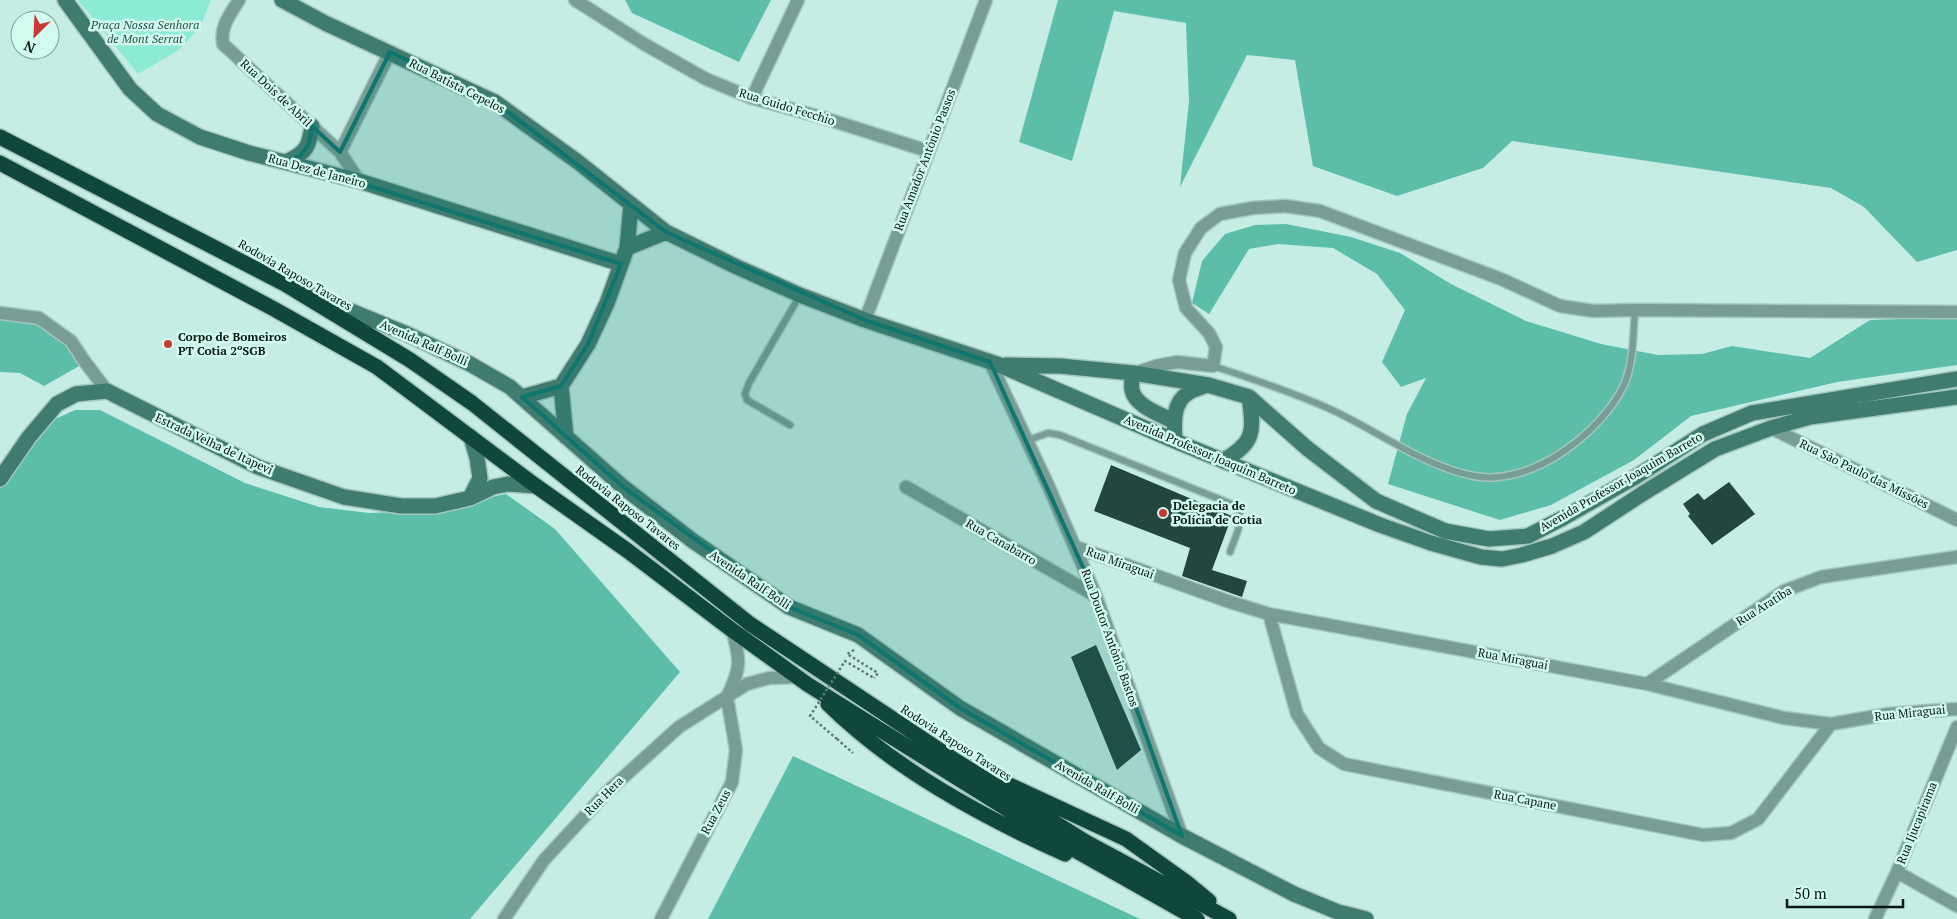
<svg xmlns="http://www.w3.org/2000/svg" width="1957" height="919" viewBox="0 0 1957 919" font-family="'PT Serif',serif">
	<rect width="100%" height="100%" fill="#c5ede3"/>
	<path fill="#8cebd5" d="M 78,0 L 211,0 L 200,27 L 179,50 L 138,74 Z"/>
	<path fill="#5cbea9" d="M 625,0 L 771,0 L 739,62 L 632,13 Z
		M 1058,0 L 1957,0 L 1957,250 L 1917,262 L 1864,207 L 1831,188 L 1512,141 L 1483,168 L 1397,196 L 1313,166 L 1295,60 L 1247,55 L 1180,187 L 1189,101 L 1186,23 L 1114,11 L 1072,161 L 1019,142 Z
		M 1286,224 L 1351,237 L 1400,253 L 1451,284 L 1526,321 L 1601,344 L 1658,355 L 1702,354 L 1732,346 L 1810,358 L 1870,320 L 1957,317 L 1957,365 L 1837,382 L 1691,416 L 1634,460 L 1551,505 L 1500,520 L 1388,484 L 1407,414 L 1426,378 L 1401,387 L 1382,362 L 1405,310 L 1377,274 L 1333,248 L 1278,244 L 1249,249 L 1209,314 L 1192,303 L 1202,261 L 1225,234 L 1255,225 Z
		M 0,316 L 40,321 L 72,343 L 81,365 L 44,386 L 20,373 L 0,372 Z
		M 75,410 L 100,410 L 245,483 L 319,507 L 369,513 L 424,511 L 506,494 L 555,529 L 680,672 L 470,919 L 0,919 L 0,484 L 39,433 L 55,419 Z
		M 793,756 L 1140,919 L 708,919 Z"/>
	<path fill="#23473f" d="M 1111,465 L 1232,516 L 1212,570 L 1247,581 L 1242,597 L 1182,576 L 1190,548 L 1094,511 Z
		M 1729,482 L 1755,514 L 1712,545 L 1688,516 L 1690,514 L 1683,504 L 1698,493 L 1704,500 Z
		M 1096,645 L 1141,750 L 1117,770 L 1071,657 Z"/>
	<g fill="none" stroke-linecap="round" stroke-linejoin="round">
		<defs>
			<path id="lane" d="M 1213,366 C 1253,379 1292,392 1330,409 C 1376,430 1425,467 1474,476 C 1531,487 1601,433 1624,385 C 1634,362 1633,334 1635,310
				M 790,425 L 747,400 L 745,394 L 749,383 L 800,295
				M 1026,441 L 1048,433 L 1060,435 L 1234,505 C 1247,519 1235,536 1230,552"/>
			<path id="street" d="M 239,0 C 230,15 220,26 223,44 L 340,152 L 359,181
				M 575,0 L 644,44 L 706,79 L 752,98 L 824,118 L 928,151
				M 752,98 L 798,0
				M 340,152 L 390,52
				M 0,313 L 39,318 L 71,341 L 85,362 L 107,391
				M 865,320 L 986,0
				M 990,362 L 1048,485 L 1096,596 L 1182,836
				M 1135,373 L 1156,366 L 1177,362 L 1213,366 L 1216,347 L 1209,333 L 1186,308 L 1179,280 L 1185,253 L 1201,228 L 1220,214 L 1253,208 L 1285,206 L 1320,211 L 1501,279 L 1560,306 L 1594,311 L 1635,310 L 1957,312
				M 1771,428 L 1957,520
				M 906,487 L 1096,596
				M 1076,547 L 1230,602 L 1269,614 L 1647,684 L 1784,718 L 1831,724 L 1888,714 L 1957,709
				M 1269,614 L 1297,714 L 1319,748 L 1344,764 L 1703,835 L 1731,833 L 1758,819 L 1831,724
				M 1647,684 L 1784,591 L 1821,577 L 1957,557
				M 727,697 C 741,668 741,661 732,630
				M 1897,872 L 1957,906
				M 504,919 L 544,860 L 607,792 L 679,727 L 747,684 L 769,678 L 798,677
				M 661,919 L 732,782 L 736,750 L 727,697
				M 1875,919 L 1897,872 L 1957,727"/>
			<path id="secondary" d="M 65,0 L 130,89 L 157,114 L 200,137 L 249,153 L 359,181 L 621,264
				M 282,0 L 325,23 L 495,102 L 578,162 L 666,232 L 735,266 L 800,295 L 865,320 L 997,364 L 1175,441 L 1380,525 L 1431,543 L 1481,557 L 1502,559 L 1522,555 L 1552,546 L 1584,532 L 1642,494 L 1715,449 L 1771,428 L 1810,417 L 1957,397
				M 288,161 C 307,152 309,146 312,126
				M 627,248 L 666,232
				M 312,295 L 407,334 L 470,364 L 510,387 L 623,487 L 693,541 L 789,607 L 858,635 L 960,708 L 1182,836 L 1294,894 L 1338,912 L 1366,919
				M 1006,365 L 1060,366 L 1133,373 L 1208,385 L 1249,397 L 1308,449 L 1376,501 L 1445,531 L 1489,539 L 1528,536 L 1563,518 L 1637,476 L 1703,434 L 1752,413 L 1957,379
				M 1133,373 C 1132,378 1131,385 1132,390 C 1135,406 1160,414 1173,421
				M 522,397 L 561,386
				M 566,437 L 561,386 L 588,344 L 607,303 L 627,248 L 631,205
				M 1175,441 C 1174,425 1172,403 1188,393 C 1193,389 1201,388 1206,385
				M 1223,461 C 1255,442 1254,432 1249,397
				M 0,479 L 29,437 L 57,404 L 76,394 L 107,391 L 258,467 L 344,497 L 401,506 L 435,506 L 470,498 L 493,487 L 508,484 L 536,486
				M 470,498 L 480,478 L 477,458 L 471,437"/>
			<path id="highway" d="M 0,137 L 285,284 L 410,360 L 472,403 L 750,624 L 953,759 L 1086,842 L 1229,919
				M 0,163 L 274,309 L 377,367 L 536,486 L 628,551 L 732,630 L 807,684 L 1050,836 L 1197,919
				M 828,704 C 894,769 981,816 1065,854
				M 1005,783 L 1126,839 L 1186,882 L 1209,901"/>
		</defs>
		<use href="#lane" stroke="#a3c6be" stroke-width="9"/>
		<use href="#street" stroke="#a3c6be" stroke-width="15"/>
		<use href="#secondary" stroke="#a3c6be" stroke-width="18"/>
		<use href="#highway" stroke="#a3c6be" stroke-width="18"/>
		<path stroke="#5f7972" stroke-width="2.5" stroke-dasharray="2.5 2.5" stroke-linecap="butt" d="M 854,650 L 847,654 L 878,673 L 874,678
			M 837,739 L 853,753"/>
		<use href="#lane" stroke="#779d94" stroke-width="6"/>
		<use href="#street" stroke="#779d94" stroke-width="12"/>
		<use href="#secondary" stroke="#3f7b6e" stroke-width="15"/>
		<use href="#highway" stroke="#10473d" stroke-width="15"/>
		<path stroke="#5f7972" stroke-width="2.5" stroke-dasharray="2.5 2.5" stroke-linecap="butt" d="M 837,739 L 810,716 L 845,661 L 874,678"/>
	</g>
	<path fill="#0f766e" fill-opacity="0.2" stroke="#0f766e" stroke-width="4" stroke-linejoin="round" d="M 390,52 L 495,102 L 666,232 L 865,320 L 990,362 L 1096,596 L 1182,836 L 960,708 L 858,635 L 789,607 L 623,487 L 522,397 L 561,386 L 588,344 L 621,264 L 288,161 L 300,156 L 309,144 L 312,126 L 340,152 Z"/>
	<g fill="#c73932" stroke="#d2fbf0" stroke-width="2">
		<circle cx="168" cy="344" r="5"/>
		<circle cx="1163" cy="513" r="5"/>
	</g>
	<g text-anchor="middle" stroke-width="5" stroke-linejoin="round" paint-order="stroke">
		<g font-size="12" font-style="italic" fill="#255047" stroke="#d2fbf0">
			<text x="145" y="29">Praça Nossa Senhora<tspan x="145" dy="14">de Mont Serrat</tspan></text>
		</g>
		<g font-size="12" fill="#081713" stroke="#d2fbf0">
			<text transform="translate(457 86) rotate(27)" y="4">Rua Batista Cepelos</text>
			<text transform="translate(276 93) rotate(43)" y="4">Rua Dois de Abril</text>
			<text transform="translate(787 107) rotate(17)" y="4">Rua Guido Fecchio</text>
			<text transform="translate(925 160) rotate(-69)" y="4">Rua Amador Antônio Passos</text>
			<text transform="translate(317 171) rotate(15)" y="4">Rua Dez de Janeiro</text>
			<text transform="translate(295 275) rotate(30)" y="4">Rodovia Raposo Tavares</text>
			<text transform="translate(424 343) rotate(24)" y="4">Avenida Ralf Bolli</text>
			<text transform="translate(214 444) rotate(25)" y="4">Estrada Velha de Itapevi</text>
			<text transform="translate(1210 455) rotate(23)" y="4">Avenida Professor Joaquim Barreto</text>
			<text transform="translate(1864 474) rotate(26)" y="4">Rua São Paulo das Missões</text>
			<text transform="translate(1621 482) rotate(-30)" y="4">Avenida Professor Joaquim Barreto</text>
			<text transform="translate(628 508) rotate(38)" y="4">Rodovia Raposo Tavares</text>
			<text transform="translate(1001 542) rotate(30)" y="4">Rua Canabarro</text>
			<text transform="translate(1120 563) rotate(20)" y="4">Rua Miraguai</text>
			<text transform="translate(750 580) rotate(34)" y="4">Avenida Ralf Bolli</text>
			<text transform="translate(1764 606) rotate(-32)" y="4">Rua Aratiba</text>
			<text transform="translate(1110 638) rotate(70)" y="4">Rua Doutor Antônio Bastos</text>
			<text transform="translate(1513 659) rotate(11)" y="4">Rua Miraguai</text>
			<text transform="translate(1910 713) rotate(-6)" y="4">Rua Miraguai</text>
			<text transform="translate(956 743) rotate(33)" y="4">Rodovia Raposo Tavares</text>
			<text transform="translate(1097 787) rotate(30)" y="4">Avenida Ralf Bolli</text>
			<text transform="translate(604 796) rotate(-45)" y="4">Rua Hera</text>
			<text transform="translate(1525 800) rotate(11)" y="4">Rua Capane</text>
			<text transform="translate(716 812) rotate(-62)" y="4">Rua Zeus</text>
			<text transform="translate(1917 823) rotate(-68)" y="4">Rua Ijucapirama</text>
		</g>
		<g font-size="12" font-weight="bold" fill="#081713" stroke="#d2fbf0" text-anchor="start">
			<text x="178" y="341">Corpo de Bomeiros<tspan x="178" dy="14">PT Cotia 2ºSGB</tspan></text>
			<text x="1173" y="510">Delegacia de<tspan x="1173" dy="14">Polícia de Cotia</tspan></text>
		</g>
	</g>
	<g transform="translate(35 35) rotate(204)"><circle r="24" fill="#d2fbf0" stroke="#81a098"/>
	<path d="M0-4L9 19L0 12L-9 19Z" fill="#c73932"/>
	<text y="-8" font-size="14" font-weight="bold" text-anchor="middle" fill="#081713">N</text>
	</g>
	<path d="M1787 899v8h116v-8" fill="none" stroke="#081713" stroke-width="2.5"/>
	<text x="1794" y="899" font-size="15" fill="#081713" stroke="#d2fbf0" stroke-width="4" paint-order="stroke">50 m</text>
</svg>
